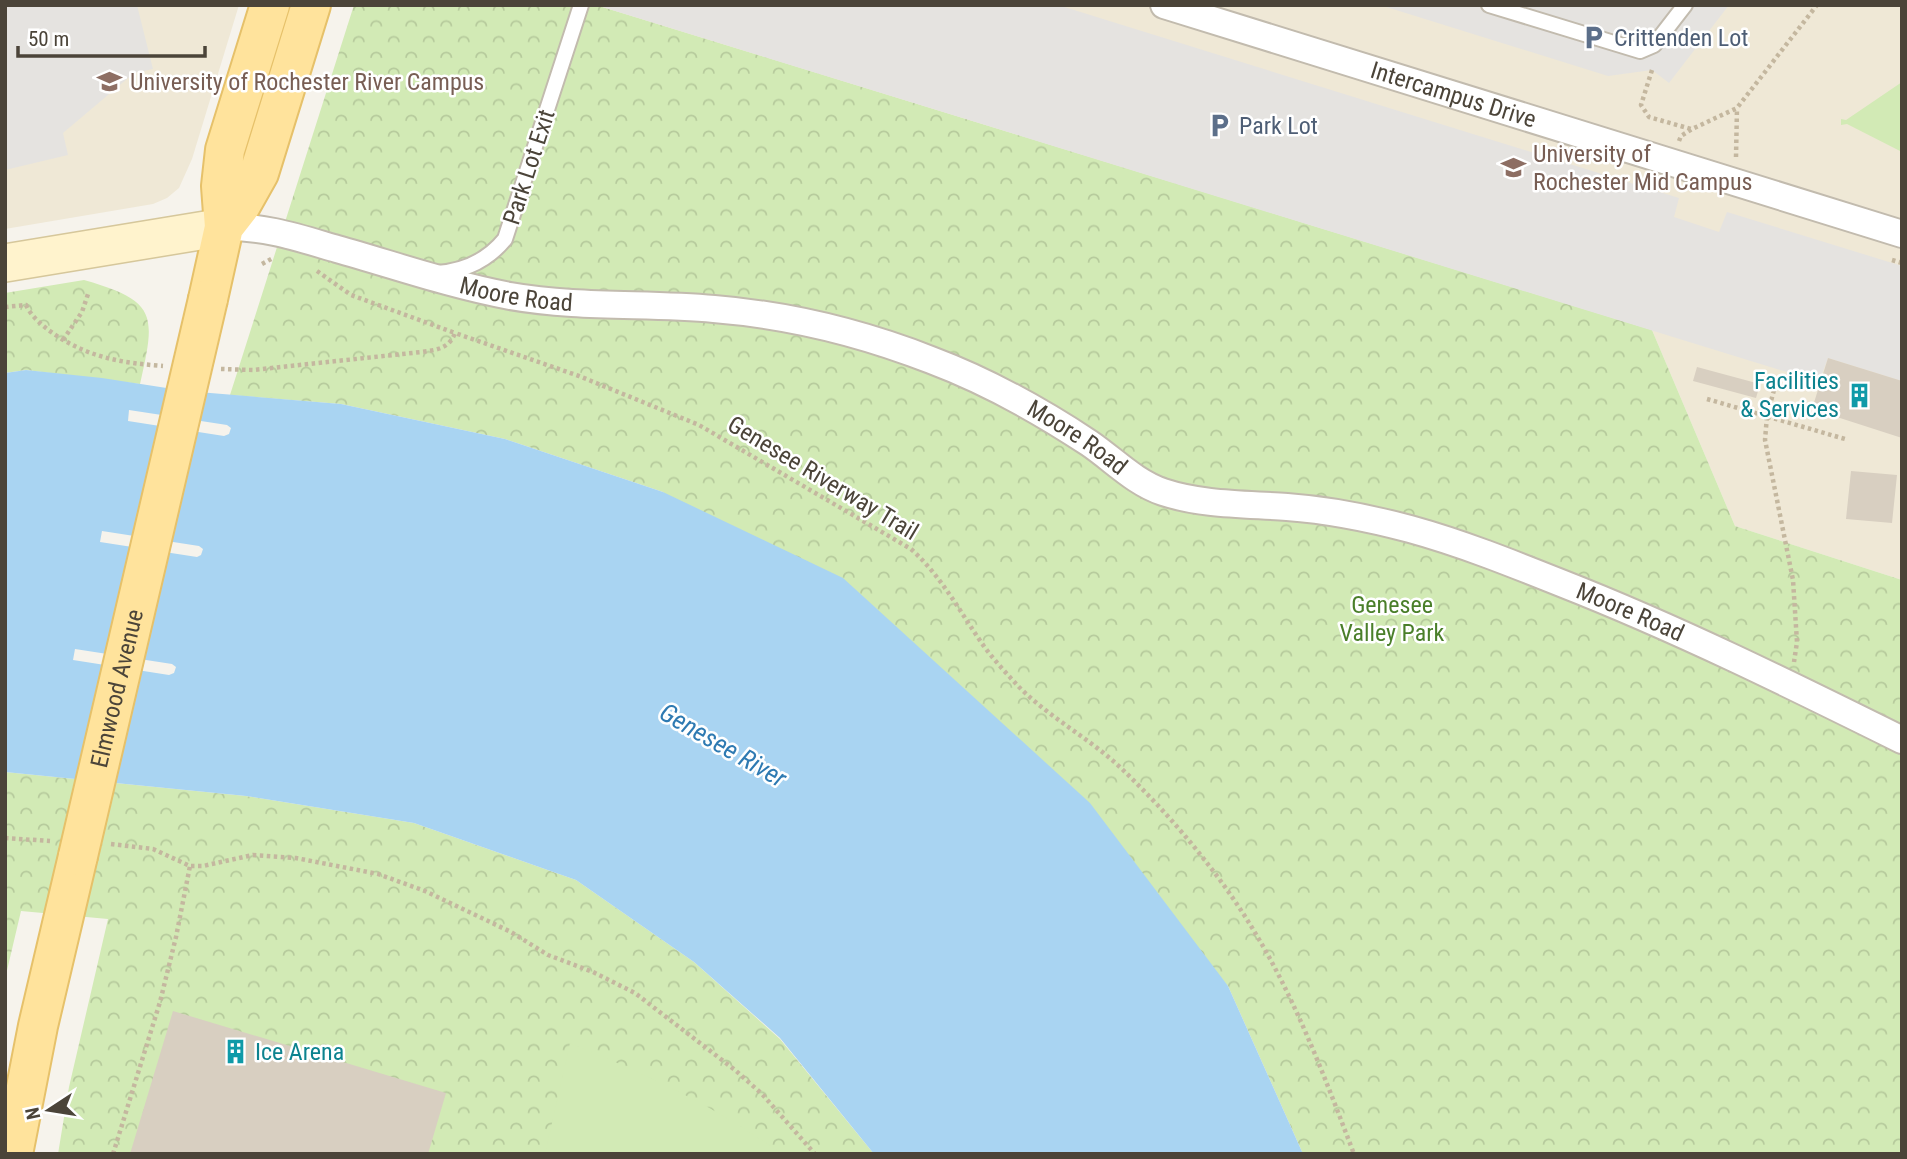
<svg xmlns="http://www.w3.org/2000/svg" width="1907" height="1159" viewBox="0 0 1907 1159" font-family="'Roboto Condensed',sans-serif">
	<defs>
		<pattern id="forest-crowns" width="20" height="18" patternUnits="userSpaceOnUse" patternTransform="scale(1.75)"><rect width="20" height="18" fill="#d2eab5"/><path d="M2 6a3 3 0 1 1 6 0M12 15a3 3 0 1 1 6 0" fill="none" stroke="#b6ca9c"/></pattern>
	</defs>
	<rect width="100%" height="100%" fill="#f6f3ec"/>
	<path fill="#efe8d6" d="M 5,5 L 239,5 L 192,159 L 179,188 L 167,198 L 153,204 L 5,229 Z
		M 596,5 L 1902,5 L 1902,580 L 1735,526 L 1652,330 Z"/>
	<path fill="url(#forest-crowns)" d="M 354,5 L 596,5 L 1652,330 L 1735,526 L 1902,580 L 1902,1154 L 1303,1154 L 1228,986 L 663,492 L 505,439 L 341,404 L 230,395 Z
		M 84,280 C 157,301 156,314 140,384 L 26,370 L 5,373 L 5,293 Z
		M 5,772 L 246,796 L 414,823 L 576,880 L 694,962 L 780,1039 L 874,1154 L 58,1154 L 69,1087 L 108,919 L 21,911 L 5,979 Z"/>
	<path fill="#d2eab5" d="M 1902,82 L 1902,152 L 1847,124 L 1841,125 L 1841,119 L 1846,120 Z
		M 570,1043 C 644,1073 717,1107 782,1154 L 545,1154 Z"/>
	<path fill="#e5e3e0" d="M 5,5 L 137,5 L 153,69 L 134,73 L 63,133 L 68,155 L 5,170 Z
		M 596,5 L 1058,5 L 1679,198 L 1674,217 L 1719,232 L 1727,212 L 1902,266 L 1902,381 L 1828,358 L 1819,382 Z
		M 1380,5 L 1729,5 L 1669,83 L 1652,70 L 1608,76 Z"/>
	<path fill="#a9d4f2" fill-rule="evenodd" d="M 26,370 L 102,378 L 186,391 L 341,404 L 505,439 L 663,492 L 843,578 L 1090,803 L 1228,986 L 1303,1154 L 874,1154 L 780,1038 L 694,962 L 576,880 L 414,823 L 246,796 L 5,772 L 5,373 ZM 129,410 L 227,425 L 231,428 L 229,434 L 224,436 L 128,421 ZM 102,531 L 199,546 L 203,549 L 201,555 L 197,557 L 100,542 ZM 75,649 L 172,664 L 176,667 L 174,673 L 169,675 L 73,660 Z"/>
	<path fill="#d8cfc1" d="M 1828,358 L 1902,381 L 1902,438 L 1812,409 Z
		M 1697,367 L 1760,384 L 1756,398 L 1693,381 Z
		M 1851,471 L 1897,475 L 1892,523 L 1846,519 Z
		M 173,1011 L 446,1093 L 428,1154 L 130,1154 Z"/>
	<g fill="none" stroke-linecap="round" stroke-linejoin="round">
		<defs>
			<path id="lane" d="M 1489,5 L 1640,51 L 1654,45 L 1685,5
				M 437,273 C 464,271 488,260 505,239 L 581,5"/>
			<g id="street">
				<path id="s1" d="M 1164,5 L 1902,234"/>
				<path id="s2" d="M 224,227 C 264,226 299,238 337,249 C 394,265 451,285 510,296 C 578,308 646,303 714,309 C 788,315 862,333 931,360 C 987,381 1039,410 1089,443 C 1114,460 1134,482 1163,492 C 1202,505 1246,504 1287,507 C 1328,510 1369,518 1410,529 C 1461,543 1511,563 1561,583 C 1678,629 1789,684 1902,740"/>
			</g>
			<path id="secondary" d="M 5,263 L 224,227"/>
			<path id="primary" d="M 224,227 L 241,205 L 259,173 L 311,5
				M 208,299 L 224,227 L 221,186 L 225,150 L 270,5
				M 13,1154 L 38,1026 L 78,856"/>
		</defs>
		<use href="#lane" stroke="#c2bbae" stroke-width="18"/>
		<use href="#street" stroke="#c2bbae" stroke-width="30"/>
		<use href="#secondary" stroke="#d6c79b" stroke-width="40"/>
		<use href="#primary" stroke="#e6c16a" stroke-width="42"/>
		<path stroke="#c4b79f" stroke-width="4.5" stroke-dasharray="3.5 3.5" stroke-linecap="butt" d="M 1652,70 L 1641,105 L 1649,117 L 1691,129
			M 1679,141 L 1681,136 L 1692,129 L 1737,108 L 1817,5
			M 1736,157 L 1737,108
			M 1892,260 L 1902,263
			M 262,264 L 273,258
			M 317,271 L 351,295 L 455,333
			M 5,307 L 26,305 C 32,318 45,328 57,336 C 91,358 123,363 163,366
			M 63,340 L 82,312 L 88,294
			M 221,369 L 253,370 L 421,352 C 436,350 449,349 455,333 L 579,376 L 699,425 L 911,549 C 941,576 959,610 981,642 C 992,658 1006,673 1019,687 C 1051,719 1091,739 1123,770 C 1171,816 1220,874 1254,931 C 1296,1000 1325,1078 1354,1154
			M 1774,390 L 1767,416 L 1765,440 L 1793,580 L 1797,642 L 1794,662
			M 1707,399 L 1845,439
			M 5,838 L 50,841
			M 111,844 L 153,849 L 190,866 L 203,866 L 253,855 L 296,858 L 378,874 L 425,891 L 511,932 L 548,955 L 593,972 L 635,993 L 735,1070 L 762,1094 L 815,1154
			M 113,1154 L 160,1002 L 176,937 L 190,866"/>
		<use href="#lane" stroke="#fff" stroke-width="14"/>
		<use href="#street" stroke="#fff" stroke-width="26"/>
		<use href="#secondary" stroke="#fff3cd" stroke-width="37"/>
		<use href="#primary" stroke="#ffe39c" stroke-width="38"/>
		<defs>
			<g id="primary-bridge">
				<path id="s3" d="M 78,856 L 208,299"/>
			</g>
		</defs>
		<use href="#primary-bridge" stroke="#e6c16a" stroke-width="42" stroke-linecap="butt"/>
		<use href="#primary-bridge" stroke="#ffe39c" stroke-width="38"/>
	</g>
	<defs>
		<symbol id="parking-bare" viewBox="-9 -9 18 18"><path d="M-3.5-5.5H1a3.5 3.5 0 0 1 0 7H-1V5.5H-3.5ZM-1-3.4V-.6H.8a1.4 1.4 0 0 0 0-2.8Z" fill="#5c6f8a" stroke="#fff" stroke-width="2.5" paint-order="stroke"/></symbol>
		<symbol id="university-bare" viewBox="-9 -9 18 18"><path d="M0-5L7-2L0 1L-7-2ZM-4 1L0 2.5L4 1V4Q0 6-4 4Z" fill="#8d6e63" stroke="#fff" stroke-width="2.5" paint-order="stroke"/></symbol>
		<symbol id="building-bare" viewBox="-9 -9 18 18"><path d="M-4-6H4V6H1V3H-1V6H-4ZM-2.5-4.3h1.7v1.8h-1.7ZM.8-4.3h1.7v1.8H.8ZM-2.5-1h1.7V.8h-1.7ZM.8-1h1.7V.8H.8Z" fill="#0f9aa8" stroke="#fff" stroke-width="2.5" paint-order="stroke"/></symbol>
	</defs>
	<g fill-rule="evenodd">
		<use href="#parking-bare" x="1576" y="20" width="35" height="35"/>
		<use href="#university-bare" x="92" y="64" width="35" height="35"/>
		<use href="#parking-bare" x="1202" y="108" width="35" height="35"/>
		<use href="#university-bare" x="1496" y="150" width="35" height="35"/>
		<use href="#building-bare" x="1842" y="378" width="35" height="35"/>
		<use href="#building-bare" x="218" y="1034" width="35" height="35"/>
	</g>
	<g text-anchor="middle" stroke-width="5" stroke-linejoin="round" paint-order="stroke">
		<g font-size="24" fill="#4e5e75" stroke="#fff" text-anchor="start">
			<text x="1614" y="46">Crittenden Lot</text>
			<text x="1239" y="134">Park Lot</text>
		</g>
		<g font-size="24" fill="#785e54" stroke="#fff" text-anchor="start">
			<text x="130" y="90">University of Rochester River Campus</text>
			<text x="1533" y="162">University of<tspan x="1533" dy="28">Rochester Mid Campus</tspan></text>
		</g>
		<g font-size="24" fill="#4b4439" stroke="#fff">
			<text dy="8" stroke="none"><textPath href="#s1" startOffset="303">Intercampus Drive</textPath></text>
			<text transform="translate(529 167) rotate(-72)" y="8">Park Lot Exit</text>
			<text dy="8" stroke="none"><textPath href="#s2" startOffset="301">Moore Road</textPath></text>
			<text dy="8" stroke="none"><textPath href="#s2" startOffset="889">Moore Road</textPath></text>
			<text transform="translate(823 478) rotate(31)" y="8">Genesee Riverway Trail</text>
			<text dy="8" stroke="none"><textPath href="#s2" startOffset="1477">Moore Road</textPath></text>
			<text dy="8" stroke="none"><textPath href="#s3" startOffset="172">Elmwood Avenue</textPath></text>
		</g>
		<g font-size="24" fill="#0d838f" stroke="#fff" text-anchor="end">
			<text x="1839" y="389">Facilities<tspan x="1839" dy="28">&amp; Services</tspan></text>
			<text x="255" y="1060" text-anchor="start">Ice Arena</text>
		</g>
		<g font-size="24" fill="#4a7f2a" stroke="#fff">
			<text x="1392" y="613">Genesee<tspan x="1392" dy="28">Valley Park</tspan></text>
		</g>
		<g font-size="26" font-style="italic" fill="#2e7ab2" stroke="#fff">
			<text transform="translate(723 745) rotate(30)" y="9">Genesee River</text>
		</g>
	</g>
	<rect width="1907" height="1159" fill="none" stroke="#4b4439" stroke-width="14"/>
	<g transform="translate(49 1110) rotate(258)" stroke="#ffffff" stroke-width="5" paint-order="stroke">
	<path d="M0-5L12 26L0 18L-12 26Z" fill="#4b4439"/>
	<text y="-10" font-size="19" font-weight="bold" text-anchor="middle" fill="#4b4439">N</text>
	</g>
	<path d="M18 46v10h187v-10" fill="none" stroke="#4b4439" stroke-width="3.5"/>
	<text x="28" y="46" font-size="21" fill="#4b4439" stroke="#ffffff" stroke-width="5" paint-order="stroke">50 m</text>
</svg>
